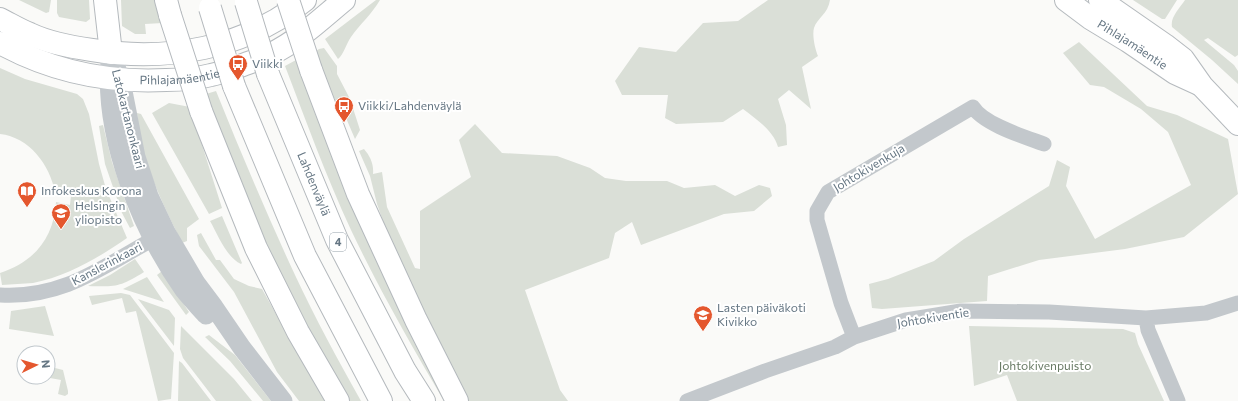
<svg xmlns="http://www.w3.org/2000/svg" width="1238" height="401" viewBox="0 0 1238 401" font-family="Commissioner,sans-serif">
	<rect width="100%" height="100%" fill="#fafaf8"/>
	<path fill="#dadfd7" d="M 19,0 L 51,0 L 49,12 L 46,13 Z
		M 57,0 L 89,0 L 90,19 L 86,22 L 59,17 L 57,13 Z
		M 121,0 L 158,0 L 163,23 L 145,24 L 146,34 L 135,34 L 122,26 Z
		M 376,0 L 380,0 C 372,14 360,24 351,37 C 346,44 344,54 338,59 L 325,39 Z
		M 768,0 L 830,0 C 828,14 817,18 814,28 C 812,35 815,49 818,56 L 802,67 L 811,109 L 789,90 L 778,99 L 786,125 L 787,145 L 778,147 C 773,130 757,120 743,109 L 723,122 L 676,124 L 665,118 L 668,95 L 622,95 L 615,81 L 639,47 L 676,52 L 703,23 L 738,21 Z
		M 1133,0 L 1177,0 L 1165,19 L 1162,19 Z
		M 1185,0 L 1238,0 L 1238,55 L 1235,57 L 1208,38 L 1204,40 L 1234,65 L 1238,71 L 1238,84 L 1212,60 L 1172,27 C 1170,17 1180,8 1185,0 Z
		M 1079,42 L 1147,106 L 1177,115 L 1228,139 L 1238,194 L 1184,237 L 1125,249 L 1039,260 L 988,276 L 987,301 L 882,309 L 872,308 L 869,284 L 888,279 L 934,261 L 964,239 L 1049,186 L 1057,160 L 1070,167 L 1066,186 L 1095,239 L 1191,185 L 1168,132 L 1141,109 L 1104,87 L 1090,85 L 1063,53 Z
		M 324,48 L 337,66 L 337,74 L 350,99 L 360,130 L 355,139 L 343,111 L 341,111 L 320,71 L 313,53 L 319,49 Z
		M 296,60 L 450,401 L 444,401 C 411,345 379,289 351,230 C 326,176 306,121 285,66 Z
		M 0,68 L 25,79 L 77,94 L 83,99 L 89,114 L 99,164 L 106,189 L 127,238 C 98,258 68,276 33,283 C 23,284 12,284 2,285 L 0,273 C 34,262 54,238 56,202 L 70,205 L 71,195 L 55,192 C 50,165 29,137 0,134 Z
		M 216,91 C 241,153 267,215 295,275 C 315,318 338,360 361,401 L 342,401 L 271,265 L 206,94 Z
		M 169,103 L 190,107 L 222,208 L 209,214 L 152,113 Z
		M 137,113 L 141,114 L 199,219 L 187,228 L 187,241 L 182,243 C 162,202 140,159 137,113 Z
		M 475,124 L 502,153 L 557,156 L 590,168 L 605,178 L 626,181 L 667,181 L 684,188 L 715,185 L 735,196 L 759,185 L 770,188 L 772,196 L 754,211 L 724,214 L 641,245 L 632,222 L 615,233 L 609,258 L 525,290 L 560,390 L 568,401 L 465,401 L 389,238 L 377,204 L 370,176 L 359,151 L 364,149 C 370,156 374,164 373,174 L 382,172 L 387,207 L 415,268 L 420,269 L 420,211 L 471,177 L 459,140 Z
		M 103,125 L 112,162 L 134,226 L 130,228 L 122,213 L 105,164 L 99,126 Z
		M 222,216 L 242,263 L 241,264 C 226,257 218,235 210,221 Z
		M 201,233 L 216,260 L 220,260 L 234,279 L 249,286 L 262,289 L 325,401 L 299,401 L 277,372 L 234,292 L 199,246 L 197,235 Z
		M 135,259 L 144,272 C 120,287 116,287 88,286 L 110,275 Z
		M 162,271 L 189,312 L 186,315 L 157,275 Z
		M 147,277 L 164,302 L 123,289 Z
		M 121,293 L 130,295 L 174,353 L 171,399 L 158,401 L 136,311 L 126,313 L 122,298 L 92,305 L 89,296 Z
		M 138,299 L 169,310 L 175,318 L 174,346 Z
		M 45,306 L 54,336 L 9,329 L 11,311 Z
		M 181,326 L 234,379 L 252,401 L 216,401 L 183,358 L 180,349 Z
		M 969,326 L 1123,329 L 1135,333 L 1138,344 L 1164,401 L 1017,401 L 1007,375 L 974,386 Z
		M 209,335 L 235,355 L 271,401 L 263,401 L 230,361 L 205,337 Z
		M 179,361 L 182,363 L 211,401 L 178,401 Z
		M 55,368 L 63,370 L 68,391 L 68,394 L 65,396 L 58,394 L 61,380 L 50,378 L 52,369 Z"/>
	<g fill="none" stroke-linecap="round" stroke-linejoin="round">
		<defs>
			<g id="primary">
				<path id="s1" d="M 1066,0 L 1090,18 L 1128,41 L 1175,73 L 1199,84"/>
				<path d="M 1100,0 L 1165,45 L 1183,59 L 1202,86 L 1238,124"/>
				<path d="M 0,19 C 10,24 20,30 30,34 C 49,43 71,47 92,50 C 167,62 245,49 305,0"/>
				<path id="s2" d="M 0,43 C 51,71 108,83 166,80 C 181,80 196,79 211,75 C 221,73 230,69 240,66 C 250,62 261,59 271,54 C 298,41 321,19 344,0"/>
			</g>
			<g id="motorway">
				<path d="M 105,0 L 111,53"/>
				<path d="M 166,0 L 170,15"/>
				<path d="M 311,70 L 358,194 L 416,320 L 457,401"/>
				<path id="s3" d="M 268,74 L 337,240 L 405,371 L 424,401"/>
				<path d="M 234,86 L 305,256 L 381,401"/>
				<path d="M 201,111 L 256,248 L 298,332 L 338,401"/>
			</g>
		</defs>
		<use href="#primary" stroke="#b5babe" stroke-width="24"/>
		<use href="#motorway" stroke="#b4b9bd" stroke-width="24"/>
		<path stroke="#c3c8cc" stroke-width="15" d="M 0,295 C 67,299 108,262 163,234
			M 1146,318 L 1148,330 L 1178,401
			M 854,337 L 841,303 L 817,220 L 817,211 L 828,192 L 973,107 C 983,124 1025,137 1044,144
			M 687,401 L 765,371 L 835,347 L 854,337 L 906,320 L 961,311 L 1049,312 L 1146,318 L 1206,313 L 1238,303"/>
		<path stroke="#c3c8cc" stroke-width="19" d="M 111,53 L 121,81 L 136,157 L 149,196 L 166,232 L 196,283 L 214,307 L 242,348 L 283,401
			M 110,63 C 104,138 141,229 184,290 C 191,299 199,307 206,315"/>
		<use href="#primary" stroke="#fff" stroke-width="22"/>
		<use href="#motorway" stroke="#fff" stroke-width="22"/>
		<defs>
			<path id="motorway-bridge" d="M 288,0 L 311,70
				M 246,2 L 268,74
				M 210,8 L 234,86
				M 170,15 L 201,111"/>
		</defs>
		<use href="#motorway-bridge" stroke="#b4b9bd" stroke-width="24" stroke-linecap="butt"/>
		<use href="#motorway-bridge" stroke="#fff" stroke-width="22"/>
	</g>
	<defs>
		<symbol id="bus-pin" viewBox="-11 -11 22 30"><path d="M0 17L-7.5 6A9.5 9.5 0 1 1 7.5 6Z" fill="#e4572e" stroke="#fff"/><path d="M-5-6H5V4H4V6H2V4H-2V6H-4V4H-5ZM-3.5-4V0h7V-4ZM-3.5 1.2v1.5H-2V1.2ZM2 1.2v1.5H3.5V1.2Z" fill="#fff"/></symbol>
		<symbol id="library-pin" viewBox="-11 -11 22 30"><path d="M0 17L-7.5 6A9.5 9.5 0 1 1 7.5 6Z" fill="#e4572e" stroke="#fff"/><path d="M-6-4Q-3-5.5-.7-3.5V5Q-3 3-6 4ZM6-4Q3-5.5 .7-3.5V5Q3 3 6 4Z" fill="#fff"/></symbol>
		<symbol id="university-pin" viewBox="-11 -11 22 30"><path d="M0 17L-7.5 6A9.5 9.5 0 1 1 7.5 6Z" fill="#e4572e" stroke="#fff"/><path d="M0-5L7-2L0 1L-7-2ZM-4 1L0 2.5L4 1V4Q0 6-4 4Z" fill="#fff"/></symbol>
		<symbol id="school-pin" viewBox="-11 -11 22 30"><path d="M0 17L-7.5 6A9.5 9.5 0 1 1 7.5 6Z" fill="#e4572e" stroke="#fff"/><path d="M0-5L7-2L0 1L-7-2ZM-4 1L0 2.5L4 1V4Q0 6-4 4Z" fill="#fff"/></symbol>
	</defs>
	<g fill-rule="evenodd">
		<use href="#bus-pin" x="227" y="53" width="22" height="30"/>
		<use href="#bus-pin" x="333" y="95" width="22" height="30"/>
		<use href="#library-pin" x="16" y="180" width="22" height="30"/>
		<use href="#university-pin" x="50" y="202" width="22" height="30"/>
		<use href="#school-pin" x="692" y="304" width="22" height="30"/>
	</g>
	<g text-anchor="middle" stroke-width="4" stroke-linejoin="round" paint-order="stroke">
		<rect fill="#fff" stroke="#939fa8" stroke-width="1" x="330" y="233" width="16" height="18" rx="3"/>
		<g font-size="11" font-weight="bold" fill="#657683">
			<text x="338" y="246">4</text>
		</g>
		<g font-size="12" fill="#657683" stroke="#fff">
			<text dy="4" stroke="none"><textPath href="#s1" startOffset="80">Pihlajamäentie</textPath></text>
			<text dy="4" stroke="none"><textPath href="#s2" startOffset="186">Pihlajamäentie</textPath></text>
			<text transform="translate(128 119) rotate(76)" y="4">Latokartanonkaari</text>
			<text transform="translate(869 168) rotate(-31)" y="4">Johtokivenkuja</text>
			<text dy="4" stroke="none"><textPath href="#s3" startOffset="119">Lahdenväylä</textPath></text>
			<text transform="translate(107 264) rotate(-28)" y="4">Kanslerinkaari</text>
			<text transform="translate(933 318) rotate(-9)" y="4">Johtokiventie</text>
		</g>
		<g font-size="12" fill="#657683" stroke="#fff" text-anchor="start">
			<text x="252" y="68">Viikki</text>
			<text x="358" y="110">Viikki/Lahdenväylä</text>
			<text x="41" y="195">Infokeskus Korona</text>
			<text x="75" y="210">Helsingin<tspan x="75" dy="14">yliopisto</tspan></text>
			<text x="717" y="312">Lasten päiväkoti<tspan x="717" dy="14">Kivikko</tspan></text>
		</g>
		<g font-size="12" fill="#687a64" stroke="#fff">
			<text x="1045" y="370">Johtokivenpuisto</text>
		</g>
	</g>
	<g transform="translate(36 365) rotate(85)"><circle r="19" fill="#ffffff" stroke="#c1c8cd"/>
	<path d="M0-3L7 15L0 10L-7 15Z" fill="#e4572e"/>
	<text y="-6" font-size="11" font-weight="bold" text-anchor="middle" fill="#657683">N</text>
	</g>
</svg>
